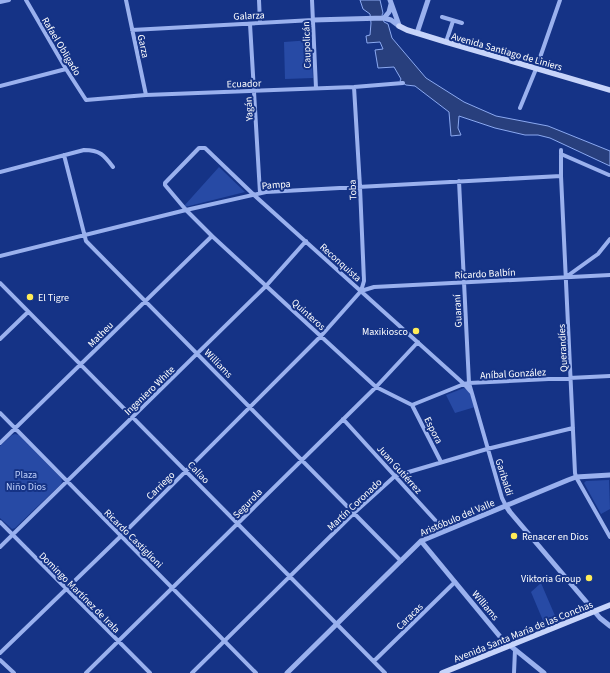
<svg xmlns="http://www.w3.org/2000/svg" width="610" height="673" viewBox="0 0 610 673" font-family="'Source Sans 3',sans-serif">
	<rect width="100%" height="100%" fill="#153386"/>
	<path fill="#274aa5" d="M 311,40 L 313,78 L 285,79 L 284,42 Z
		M 219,167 L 245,192 L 185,207 L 184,206 Z
		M 464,388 L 470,392 L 475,407 L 455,413 L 446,395 Z
		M 15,434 L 19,435 L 61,478 L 62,481 L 61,484 L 15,528 L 12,529 L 0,518 L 0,446 L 12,435 Z
		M 609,480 L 610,509 L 601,514 L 584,483 L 586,481 Z
		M 541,583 L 556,618 L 544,623 L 531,592 Z"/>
	<path fill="#283f7d" stroke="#8ba9f1" d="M 360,0 L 380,0 L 383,13 L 382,15 L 384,22 L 388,24 L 392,38 L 426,78 L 464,102 L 496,116 L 548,126 L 610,151 L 610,166 L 550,138 L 538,135 L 525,135 L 495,128 L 459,116 L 458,128 L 461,135 L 451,136 L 449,112 L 415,86 L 406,85 L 400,81 L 401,79 L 394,67 L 378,68 L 375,50 L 383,49 L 380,42 L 367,43 L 366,36 L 370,35 L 371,23 L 370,14 L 363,9 Z"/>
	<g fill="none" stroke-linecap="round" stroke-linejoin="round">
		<path stroke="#9ab1ee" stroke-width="4" d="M 26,0 L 66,69 L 86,100 L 146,95 L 354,87 L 403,83
			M 126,0 L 146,95
			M 259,0 L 260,23
			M 312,0 L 316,88
			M 0,2 L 9,0
			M 442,17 L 462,23
			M 250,24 L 260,193
			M 132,30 L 313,20
			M 446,42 L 453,21
			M 0,86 L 66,69
			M 520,108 L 536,69 L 560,0
			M 561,150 L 561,176 L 575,473 L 576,477 L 610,537
			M 561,154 L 609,175
			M 64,155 L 86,241 L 401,561
			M 0,172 L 84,150 C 100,150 104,155 113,167
			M 459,181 L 469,383 L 502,498 L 506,506
			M 0,256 L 186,210 L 266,192 L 561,176
			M 566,277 L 598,254 L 610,239
			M 0,283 L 385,673
			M 361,291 L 374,287 L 610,275
			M 0,339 L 28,312
			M 471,392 L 464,384 L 254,195 L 205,148 L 199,148 L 165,183 L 165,185 L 186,210 L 212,236 L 376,387 L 412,405 L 464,384 L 469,383 L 610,376
			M 412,405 L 441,462
			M 0,413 L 256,673
			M 343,419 L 445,531
			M 0,443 L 212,236
			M 0,522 L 150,673
			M 0,547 L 266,286 L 306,241
			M 0,653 L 121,536 L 321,336 L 361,291 L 364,281 L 360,187 L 354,87
			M 0,660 L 14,673
			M 374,661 L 455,582
			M 86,673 L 376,387 L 418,342
			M 192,673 L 354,513 L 395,476 L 487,449 L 573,428
			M 514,673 L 515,650"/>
		<path stroke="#9ab1ee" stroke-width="5" d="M 390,0 L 399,25
			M 384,18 L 389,12 L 391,4
			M 313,20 L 384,18 L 391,20 L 399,26
			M 417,33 L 428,0
			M 506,506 L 510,512 L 600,618 L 610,626
			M 421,541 L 502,639 L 544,673
			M 287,673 L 421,541 L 568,480 L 576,477 L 610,475"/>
		<path stroke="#c7d4fa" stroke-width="5.5" d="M 399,26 L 407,30 L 446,42 L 610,90
			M 442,673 L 610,605"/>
	</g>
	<g fill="#ffec57" stroke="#153386" stroke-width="1.5">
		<circle cx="30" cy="297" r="4"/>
		<circle cx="416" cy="331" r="4"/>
		<circle cx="514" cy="536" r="4"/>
		<circle cx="589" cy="578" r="4"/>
	</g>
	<g text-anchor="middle" stroke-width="4" stroke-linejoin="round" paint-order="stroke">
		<g font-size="10" fill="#fff" stroke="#153386">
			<text transform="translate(249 15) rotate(-3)" y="4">Galarza</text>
			<text transform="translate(306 45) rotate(-92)" y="4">Caupolicán</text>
			<text transform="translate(62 46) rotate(59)" y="4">Rafael Obligado</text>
			<text transform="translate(144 46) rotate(78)" y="4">Garza</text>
			<text transform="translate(507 51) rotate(16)" y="4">Avenida Santiago de Liniers</text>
			<text transform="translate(244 83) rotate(-2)" y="4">Ecuador</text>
			<text transform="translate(248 109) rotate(-93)" y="4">Yagán</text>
			<text transform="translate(276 184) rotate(-5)" y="4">Pampa</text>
			<text transform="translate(352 190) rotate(-93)" y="4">Toba</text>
			<text transform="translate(341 262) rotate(42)" y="4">Reconquista</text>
			<text transform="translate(485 273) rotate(-3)" y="4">Ricardo Balbín</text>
			<text transform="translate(457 311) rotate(-93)" y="4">Guaraní</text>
			<text transform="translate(309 314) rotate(42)" y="4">Quinteros</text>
			<text transform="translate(100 334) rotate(-45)" y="4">Matheu</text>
			<text transform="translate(562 348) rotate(-93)" y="4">Querandíes</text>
			<text transform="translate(219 363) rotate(46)" y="4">Williams</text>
			<text transform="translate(513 373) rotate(-3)" y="4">Aníbal González</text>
			<text transform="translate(149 390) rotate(-44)" y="4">Ingeniero White</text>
			<text transform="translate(434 430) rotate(63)" y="4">Espora</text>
			<text transform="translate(400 469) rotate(48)" y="4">Juan Gutiérrez</text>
			<text transform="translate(199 472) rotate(46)" y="4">Callao</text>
			<text transform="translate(505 477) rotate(72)" y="4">Garibaldi</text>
			<text transform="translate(160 485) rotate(-45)" y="4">Carriego</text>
			<text transform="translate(247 503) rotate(-46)" y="4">Segurola</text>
			<text transform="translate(354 504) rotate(-43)" y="4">Martín Coronado</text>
			<text transform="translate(457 517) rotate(-23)" y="4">Aristóbulo del Valle</text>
			<text transform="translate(134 538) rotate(45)" y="4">Ricardo Castiglioni</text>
			<text transform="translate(80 592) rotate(45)" y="4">Domingo Martínez de Irala</text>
			<text transform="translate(486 605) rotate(50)" y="4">Williams</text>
			<text transform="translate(409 616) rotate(-45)" y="4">Caracas</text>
			<text transform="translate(523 631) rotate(-22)" y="4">Avenida Santa María de las Conchas</text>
		</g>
		<g font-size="10" fill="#fff" stroke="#153386" text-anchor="start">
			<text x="38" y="301">El Tigre</text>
			<text x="408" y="335" text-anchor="end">Maxikiosco</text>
			<text x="522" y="540">Renacer en Dios</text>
			<text x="581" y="582" text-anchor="end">Viktoria Group</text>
		</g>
		<g font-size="10" fill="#bfd0fb" stroke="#153386">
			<text x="26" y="478">Plaza<tspan x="26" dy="12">Niño Dios</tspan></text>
		</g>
	</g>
</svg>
